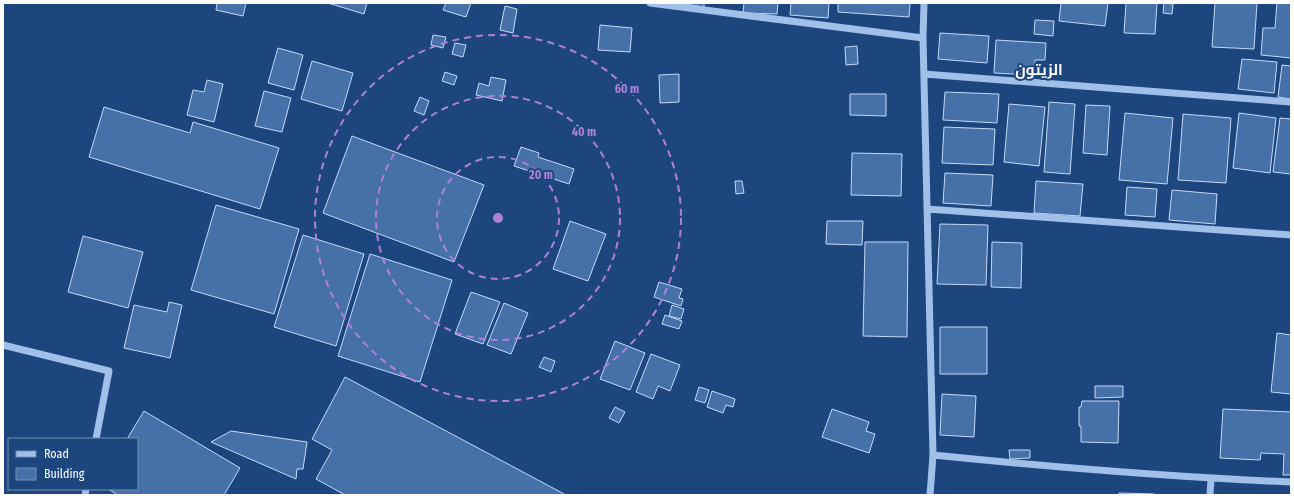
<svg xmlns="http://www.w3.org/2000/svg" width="1294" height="498" viewBox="0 0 1294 498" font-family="'Fira Sans Condensed',Cairo,sans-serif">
	<rect width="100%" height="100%" fill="#1d467f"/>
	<path fill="#4570a8" stroke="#c4daf6" d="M 217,3 L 246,3 L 243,16 L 216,10 Z
		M 328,3 L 367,3 L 364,14 Z
		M 446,3 L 471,3 L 466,17 L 443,10 Z
		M 677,3 L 704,3 L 704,7 Z
		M 744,3 L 778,3 L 777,14 L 743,13 Z
		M 791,3 L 829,3 L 828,18 L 790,15 Z
		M 838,3 L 910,3 L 909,17 L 838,12 Z
		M 1061,3 L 1108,3 L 1105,26 L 1059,21 Z
		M 1126,3 L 1157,3 L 1155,34 L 1124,33 Z
		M 1164,3 L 1173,4 L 1172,14 L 1163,13 Z
		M 1215,3 L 1257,3 L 1254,49 L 1212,47 Z
		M 1277,3 L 1291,3 L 1291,58 L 1261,55 L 1263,28 L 1275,28 Z
		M 505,6 L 517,9 L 513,33 L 500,30 Z
		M 1035,20 L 1054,21 L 1053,36 L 1034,34 Z
		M 600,25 L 632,28 L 630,52 L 598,50 Z
		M 940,33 L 989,36 L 987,63 L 938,59 Z
		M 433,35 L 446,37 L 443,48 L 431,45 Z
		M 996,40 L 1046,43 L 1045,60 L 1035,60 L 1033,75 L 994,73 Z
		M 455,43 L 466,45 L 463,57 L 452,54 Z
		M 857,46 L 858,64 L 846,65 L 845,47 Z
		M 278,48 L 303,55 L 294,90 L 268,83 Z
		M 1242,59 L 1277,62 L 1274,93 L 1238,89 Z
		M 312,61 L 353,73 L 342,111 L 301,99 Z
		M 1282,65 L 1291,66 L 1291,99 L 1278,97 Z
		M 445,72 L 457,76 L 454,85 L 442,81 Z
		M 679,74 L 679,102 L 660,103 L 659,75 Z
		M 491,77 L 506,80 L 502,101 L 476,95 L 479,83 L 489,86 Z
		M 207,80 L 223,84 L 214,122 L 187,115 L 193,90 L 204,92 Z
		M 264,91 L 291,98 L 282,132 L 255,126 Z
		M 945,92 L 999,94 L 997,123 L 943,120 Z
		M 850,94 L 886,94 L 886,116 L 850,115 Z
		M 420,97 L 429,101 L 424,115 L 414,111 Z
		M 1049,102 L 1075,104 L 1070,174 L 1044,172 Z
		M 1009,104 L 1045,107 L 1039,166 L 1004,162 Z
		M 1086,105 L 1110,106 L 1107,155 L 1083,153 Z
		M 104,107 L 190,133 L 193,122 L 279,148 L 260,209 L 89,157 Z
		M 1125,113 L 1173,118 L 1167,184 L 1119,180 Z
		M 1239,113 L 1276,118 L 1270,173 L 1233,168 Z
		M 1183,114 L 1231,118 L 1226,183 L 1178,180 Z
		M 1280,118 L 1291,119 L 1291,174 L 1273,172 Z
		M 944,127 L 995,129 L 993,165 L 942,163 Z
		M 352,136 L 484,185 L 454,262 L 323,213 Z
		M 521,147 L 539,153 L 538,157 L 574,169 L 569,184 L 514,166 Z
		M 852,153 L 902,154 L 901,196 L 851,195 Z
		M 945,173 L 993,175 L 991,206 L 943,203 Z
		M 735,181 L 742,181 L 744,193 L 736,194 Z
		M 1036,181 L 1083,184 L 1080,216 L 1034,213 Z
		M 1127,187 L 1157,189 L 1155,217 L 1125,215 Z
		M 1172,190 L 1217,194 L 1215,224 L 1169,220 Z
		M 216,205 L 299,229 L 274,314 L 191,290 Z
		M 570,221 L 606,234 L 588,281 L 553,269 Z
		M 827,221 L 863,221 L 862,245 L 826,244 Z
		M 940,224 L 988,225 L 986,285 L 937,284 Z
		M 303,235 L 364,254 L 336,346 L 274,327 Z
		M 83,236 L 143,252 L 128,308 L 68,292 Z
		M 865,242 L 908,242 L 907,337 L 863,336 Z
		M 992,242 L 1022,243 L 1021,288 L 991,287 Z
		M 370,254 L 452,280 L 420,382 L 338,356 Z
		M 659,282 L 682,289 L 679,298 L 683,299 L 681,306 L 654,297 Z
		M 471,292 L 500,302 L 483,344 L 455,334 Z
		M 169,302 L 182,305 L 170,358 L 124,348 L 134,305 L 167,312 Z
		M 504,303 L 528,313 L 511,354 L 487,345 Z
		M 672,305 L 684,309 L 681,319 L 669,316 Z
		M 665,315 L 682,321 L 679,329 L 662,324 Z
		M 940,327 L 987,327 L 987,374 L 940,374 Z
		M 1277,333 L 1291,335 L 1291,394 L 1271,392 Z
		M 615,341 L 645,353 L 630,390 L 600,379 Z
		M 651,354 L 680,365 L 670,391 L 658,386 L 653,399 L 636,392 Z
		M 544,357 L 555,361 L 551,372 L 539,367 Z
		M 345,377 L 566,495 L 345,495 L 316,479 L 332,450 L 312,439 Z
		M 1095,386 L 1123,386 L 1123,397 L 1095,398 Z
		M 699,387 L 709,390 L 705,403 L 695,400 Z
		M 712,391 L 735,399 L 733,407 L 726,405 L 723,413 L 707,407 Z
		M 942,394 L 976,396 L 974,437 L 940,435 Z
		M 1082,401 L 1119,401 L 1118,443 L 1081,442 L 1081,426 L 1079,426 L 1079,407 L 1081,407 Z
		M 615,407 L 625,412 L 619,423 L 609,418 Z
		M 832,409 L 869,422 L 866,431 L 875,434 L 869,453 L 822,437 Z
		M 1223,409 L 1291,412 L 1291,475 L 1283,475 L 1284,454 L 1261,453 L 1260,460 L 1220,458 Z
		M 144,411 L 240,468 L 224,495 L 118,495 L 108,489 L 137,489 L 137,439 L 127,439 Z
		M 231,431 L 307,442 L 303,469 L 297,469 L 296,479 L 211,442 Z
		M 1009,450 L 1030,450 L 1030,458 L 1010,459 Z
		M 1119,493 L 1155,494 L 1155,495 L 1119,495 Z"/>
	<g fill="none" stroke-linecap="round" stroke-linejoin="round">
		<path stroke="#a0bfe9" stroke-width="7" d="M 650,3 L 923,38
			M 924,3 L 923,38 L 933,455 L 930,495
			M 924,74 L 1291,102
			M 927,209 L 1291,235
			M 3,345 L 109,371 L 96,439
			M 933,455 C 1052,467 1171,477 1291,482
			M 85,495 L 86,489
			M 1210,495 L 1211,479"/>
	</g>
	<g fill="none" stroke="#b080d9" stroke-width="2" stroke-dasharray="7 5">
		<circle cx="498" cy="218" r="61"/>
		<circle cx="498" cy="218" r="122"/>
		<circle cx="498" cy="218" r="183"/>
	</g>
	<g text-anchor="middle" stroke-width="4" stroke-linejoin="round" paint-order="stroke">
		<g font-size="15" font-weight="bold" fill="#fff" stroke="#1d467f">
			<text x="1039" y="75">الزيتون</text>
		</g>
	</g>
	<circle cx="498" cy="218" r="6" fill="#b080d9" stroke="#1d467f" stroke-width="2"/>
	<g font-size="12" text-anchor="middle" font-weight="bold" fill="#b080d9" stroke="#1d467f" stroke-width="4" stroke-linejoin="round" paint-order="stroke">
		<text x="627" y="93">60 m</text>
		<text x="584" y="136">40 m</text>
		<text x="541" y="179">20 m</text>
	</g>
	<rect width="1294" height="498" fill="none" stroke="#ffffff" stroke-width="8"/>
	<rect x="8" y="438" width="130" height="52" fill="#1d467f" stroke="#7790b2"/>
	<rect x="16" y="451" width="20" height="6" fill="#a0bfe9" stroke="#7790b2"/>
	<text x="44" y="458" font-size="12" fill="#ffffff">Road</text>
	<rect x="16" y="468" width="20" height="12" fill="#4570a8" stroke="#7790b2"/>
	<text x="44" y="478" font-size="12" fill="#ffffff">Building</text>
</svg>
